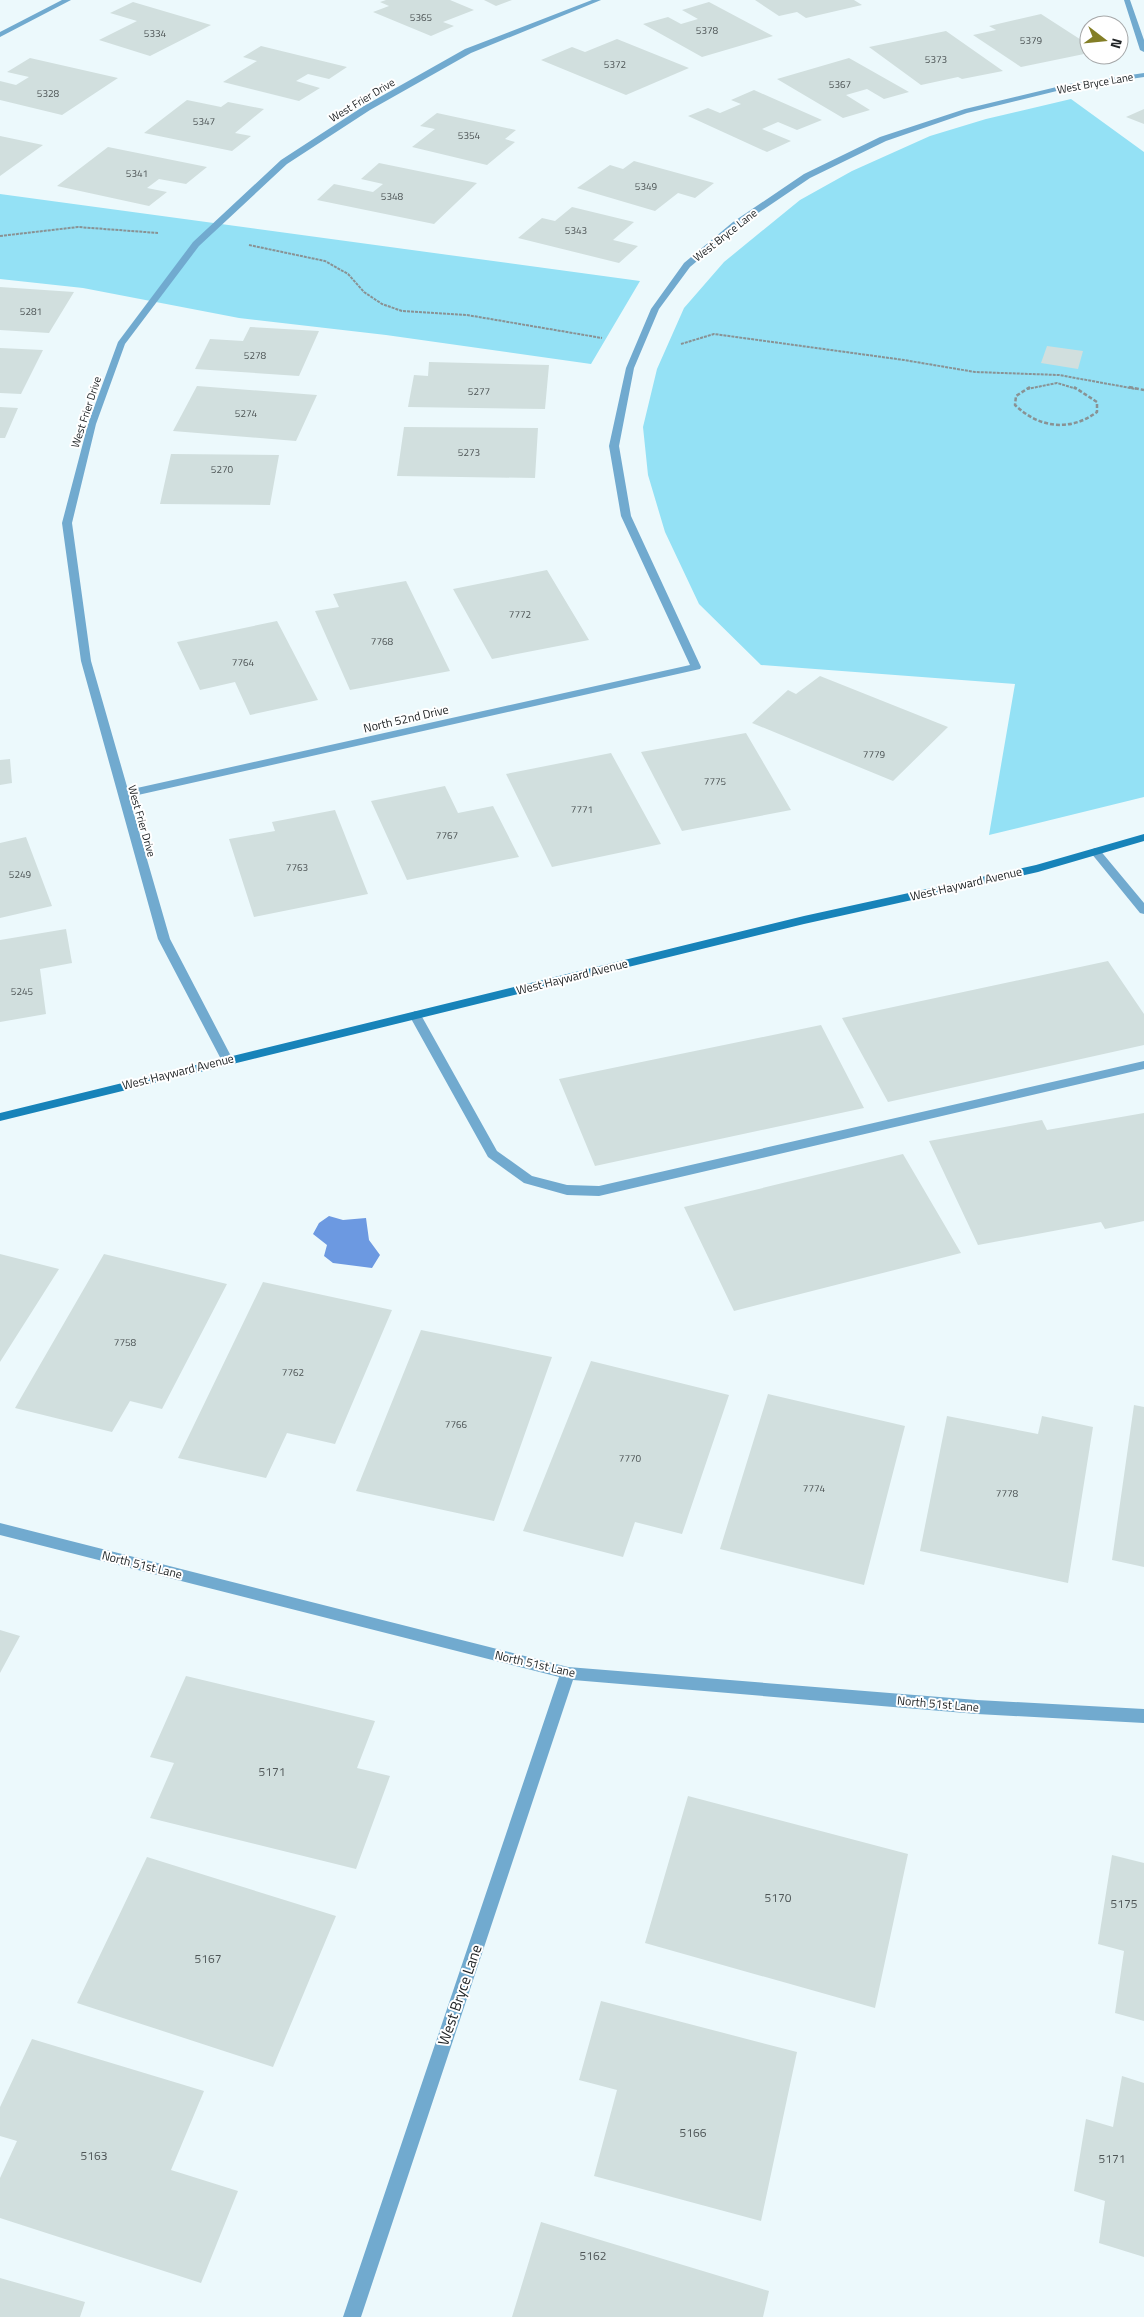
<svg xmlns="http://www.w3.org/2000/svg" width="1144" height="2317" viewBox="0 0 1144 2317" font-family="'Titillium Web',sans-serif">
	<rect width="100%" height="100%" fill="#ecf9fc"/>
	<path fill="#94e1f5" d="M 1071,99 L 1144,152 L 1144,797 L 989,835 L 1015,684 L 761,665 L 699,604 L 665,532 L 648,475 L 643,427 L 657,369 L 684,308 L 724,262 L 800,200 L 852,171 L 930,136 L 986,119 Z
		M 0,194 L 640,281 L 591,364 L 386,335 L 239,318 L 83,288 L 0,279 Z"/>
	<path fill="#6c99e1" d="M 329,1216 L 343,1220 L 366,1218 L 369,1240 L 380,1255 L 372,1268 L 333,1263 L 324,1256 L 327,1245 L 313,1234 L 319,1223 Z"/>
	<path fill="#d1dfde" d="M 386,0 L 450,0 L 474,10 L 443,22 L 454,26 L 431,36 L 373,12 L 389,6 L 380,2 Z
		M 484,0 L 512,0 L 496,6 Z
		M 755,0 L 854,0 L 862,5 L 806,18 L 797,12 L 779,16 Z
		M 133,2 L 211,25 L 150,56 L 99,40 L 137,21 L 110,13 Z
		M 709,2 L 773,36 L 702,57 L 643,24 L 668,17 L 681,24 L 698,19 L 682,10 Z
		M 1041,14 L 1089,45 L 1089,53 L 1021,67 L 973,35 L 996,30 L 989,26 Z
		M 946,31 L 1003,71 L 962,79 L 958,77 L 921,85 L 869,47 Z
		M 617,39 L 689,68 L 626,95 L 541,60 L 572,47 L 585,52 Z
		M 261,46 L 347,67 L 329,79 L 308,74 L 296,81 L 320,88 L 299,101 L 223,82 L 257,61 L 243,57 Z
		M 30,58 L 118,78 L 62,115 L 0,100 L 0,81 L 16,85 L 29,77 L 7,72 Z
		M 849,58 L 909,92 L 884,99 L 867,89 L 846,95 L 870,110 L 843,118 L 777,79 Z
		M 754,90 L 822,120 L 797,130 L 778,122 L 762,129 L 791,141 L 767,152 L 688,116 L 708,108 L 720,113 L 741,104 L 731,100 Z
		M 187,100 L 221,107 L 228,102 L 264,109 L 235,133 L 251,136 L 232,151 L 144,133 Z
		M 1144,109 L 1144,124 L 1126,117 Z
		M 437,113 L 516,130 L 505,139 L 515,142 L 487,165 L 412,147 L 435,129 L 420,126 Z
		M 0,136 L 43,145 L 0,176 Z
		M 108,147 L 207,167 L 186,184 L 159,179 L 147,188 L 167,192 L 149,206 L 57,186 Z
		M 634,161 L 714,183 L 695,198 L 678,193 L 655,211 L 577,188 L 610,165 L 623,169 Z
		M 379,163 L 477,183 L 434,224 L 317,200 L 334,184 L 373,192 L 383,184 L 361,179 Z
		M 572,207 L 634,222 L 613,240 L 638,246 L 619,263 L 518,238 L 542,218 L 555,221 Z
		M 0,287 L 74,292 L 49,333 L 0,330 Z
		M 250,327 L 319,331 L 299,376 L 195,369 L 210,339 L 243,341 Z
		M 1047,346 L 1083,351 L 1078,369 L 1041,363 Z
		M 0,348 L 43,350 L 21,394 L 0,393 Z
		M 429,362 L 549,365 L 545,409 L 408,407 L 414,375 L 428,376 Z
		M 197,386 L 317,395 L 296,441 L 173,431 Z
		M 0,407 L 18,408 L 5,438 L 0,438 Z
		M 404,427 L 538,428 L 535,478 L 397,476 Z
		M 171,454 L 279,455 L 270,505 L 160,504 Z
		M 547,570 L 589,640 L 492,659 L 453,589 Z
		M 406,581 L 450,671 L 350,690 L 315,611 L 339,607 L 333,594 Z
		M 277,621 L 318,700 L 250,715 L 235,682 L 200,690 L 177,642 Z
		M 820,676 L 948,727 L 893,781 L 752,723 L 788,690 L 796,694 Z
		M 746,733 L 791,810 L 682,831 L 641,752 Z
		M 611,753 L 661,844 L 552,867 L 506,774 Z
		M 10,759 L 12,783 L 0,785 L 0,760 Z
		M 445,786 L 458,813 L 493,806 L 519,857 L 407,880 L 371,801 Z
		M 335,810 L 368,894 L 254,917 L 229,839 L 275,831 L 272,822 Z
		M 26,837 L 52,906 L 0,918 L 0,843 Z
		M 66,929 L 72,963 L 40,969 L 46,1014 L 0,1022 L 0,940 Z
		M 1108,961 L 1144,1014 L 1144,1045 L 888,1102 L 842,1018 Z
		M 821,1025 L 864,1108 L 595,1166 L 559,1079 Z
		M 1144,1113 L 1144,1221 L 1105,1229 L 1101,1222 L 978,1245 L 929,1141 L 1042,1120 L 1047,1130 Z
		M 903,1154 L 961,1253 L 734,1311 L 684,1207 Z
		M 0,1254 L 59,1269 L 0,1362 Z
		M 104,1254 L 227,1284 L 162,1409 L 130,1401 L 112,1432 L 15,1408 Z
		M 263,1282 L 392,1310 L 335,1444 L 287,1433 L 266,1478 L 178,1458 Z
		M 421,1330 L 552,1357 L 494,1521 L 356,1491 Z
		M 591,1361 L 729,1395 L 682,1534 L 635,1522 L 623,1557 L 523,1531 Z
		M 768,1394 L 905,1426 L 864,1585 L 720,1549 Z
		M 1134,1405 L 1144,1407 L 1144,1567 L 1112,1560 Z
		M 947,1416 L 1038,1434 L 1042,1416 L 1093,1427 L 1068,1583 L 920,1551 Z
		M 0,1630 L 20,1636 L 0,1673 Z
		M 186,1676 L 375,1721 L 357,1768 L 390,1776 L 356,1869 L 150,1818 L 174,1763 L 150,1757 Z
		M 688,1796 L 908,1854 L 875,2008 L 645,1943 Z
		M 1112,1855 L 1144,1863 L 1144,2021 L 1115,2013 L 1124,1951 L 1098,1944 Z
		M 147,1857 L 336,1916 L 273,2067 L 77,2003 Z
		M 601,2001 L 797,2052 L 761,2221 L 594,2176 L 617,2090 L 579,2080 Z
		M 32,2039 L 204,2091 L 171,2170 L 238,2191 L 201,2283 L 0,2218 L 0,2178 L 17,2141 L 0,2136 L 0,2107 Z
		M 1122,2076 L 1144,2083 L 1144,2257 L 1099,2243 L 1105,2201 L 1074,2191 L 1086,2119 L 1113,2127 Z
		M 541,2222 L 769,2291 L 763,2317 L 512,2317 Z
		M 0,2278 L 85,2302 L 80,2317 L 0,2317 Z"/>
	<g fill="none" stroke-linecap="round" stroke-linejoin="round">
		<path stroke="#899294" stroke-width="2" stroke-dasharray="3 1" stroke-linecap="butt" d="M 0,236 L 78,227 L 158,233
			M 249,245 L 325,261 L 348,274 L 364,292 L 382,304 L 402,311 L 467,315 L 602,338
			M 681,344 L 714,334 L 904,360 L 975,372 L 1059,375 L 1136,389
			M 1027,389 L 1057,383 L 1077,389"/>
		<path stroke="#899294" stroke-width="2.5" stroke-dasharray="4 2" stroke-linecap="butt" d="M 1030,387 L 1016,396 L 1015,405 C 1039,428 1070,432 1097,412 L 1097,402 L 1074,387
			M 1129,387 L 1144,390"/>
		<path fill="#71aacf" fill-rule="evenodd" d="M 62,0 L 71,0 L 0,37 L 0,32 Z
			M 592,0 L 601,0 L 471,53 L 370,110 L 287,164 L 199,246 L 125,344 L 96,424 L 72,523 L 91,661 L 128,790 L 690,665 L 621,516 L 609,446 L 626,368 L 651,309 L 684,263 L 733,222 L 804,174 L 880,137 L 965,109 L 1069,84 L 1144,73 L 1144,77 L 1069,88 L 967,113 L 886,141 L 810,178 L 739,226 L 690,267 L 659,309 L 634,368 L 619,446 L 631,516 L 701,667 L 700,669 L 129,797 L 170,939 L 233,1060 L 227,1064 L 223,1063 L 158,939 L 81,661 L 62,523 L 88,424 L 118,342 L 193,242 L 281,160 L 364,106 L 465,49 Z
			M 1124,0 L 1130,0 L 1144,40 L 1144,52 L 1140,50 Z
			M 1095,848 L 1099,849 L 1144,903 L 1144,914 L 1140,913 L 1091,853 L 1089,851 Z
			M 415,1011 L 421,1015 L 497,1151 L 532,1176 L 567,1185 L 599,1186 L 1144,1061 L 1144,1069 L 599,1196 L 567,1195 L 524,1183 L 488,1157 L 409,1015 Z
			M 0,1523 L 568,1667 L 977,1700 L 1144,1709 L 1144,1723 L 977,1714 L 573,1680 L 361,2317 L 343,2317 L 559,1677 L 0,1535 Z"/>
		<path fill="#1783b9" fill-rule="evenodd" d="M 1144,834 L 1144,841 L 1038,872 L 804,924 L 0,1121 L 0,1113 L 804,916 L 1036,865 Z"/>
	</g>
	<g text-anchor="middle" stroke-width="4" stroke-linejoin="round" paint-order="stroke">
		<g font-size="10" fill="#4d5455">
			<text x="421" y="21">5365</text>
			<text x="707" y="34">5378</text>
			<text x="155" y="37">5334</text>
			<text x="1031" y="44">5379</text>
			<text x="936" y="63">5373</text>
			<text x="615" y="68">5372</text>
			<text x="840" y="88">5367</text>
			<text x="48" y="97">5328</text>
			<text x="204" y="125">5347</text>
			<text x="469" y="139">5354</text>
			<text x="137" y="177">5341</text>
			<text x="646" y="190">5349</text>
			<text x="392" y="200">5348</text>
			<text x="576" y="234">5343</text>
			<text x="31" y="315">5281</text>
			<text x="255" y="359">5278</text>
			<text x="479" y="395">5277</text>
			<text x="246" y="417">5274</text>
			<text x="469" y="456">5273</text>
			<text x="222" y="473">5270</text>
			<text x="520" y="618">7772</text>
			<text x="382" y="645">7768</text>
			<text x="243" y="666">7764</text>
			<text x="874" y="758">7779</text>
			<text x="715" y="785">7775</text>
			<text x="582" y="813">7771</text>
			<text x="447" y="839">7767</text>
			<text x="297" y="871">7763</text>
			<text x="20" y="878">5249</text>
			<text x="22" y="995">5245</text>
			<text x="125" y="1346">7758</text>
			<text x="293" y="1376">7762</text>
			<text x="456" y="1428">7766</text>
			<text x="630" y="1462">7770</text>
			<text x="814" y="1492">7774</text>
			<text x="1007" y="1497">7778</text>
		</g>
		<g font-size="11" fill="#212527" stroke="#fff">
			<text transform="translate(1095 83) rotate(-10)" y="4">West Bryce Lane</text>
			<text transform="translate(362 100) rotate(-31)" y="4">West Frier Drive</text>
			<text transform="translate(725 235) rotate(-38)" y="4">West Bryce Lane</text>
			<text transform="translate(86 412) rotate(-72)" y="4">West Frier Drive</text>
			<text transform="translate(142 821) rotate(74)" y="4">West Frier Drive</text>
		</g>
		<g font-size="12" fill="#212527" stroke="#fff">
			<text transform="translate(406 719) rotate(-13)" y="4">North 52nd Drive</text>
			<text transform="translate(966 884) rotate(-13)" y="4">West Hayward Avenue</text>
			<text transform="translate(572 977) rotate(-14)" y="4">West Hayward Avenue</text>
			<text transform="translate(178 1072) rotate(-14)" y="4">West Hayward Avenue</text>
			<text transform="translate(142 1565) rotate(14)" y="4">North 51st Lane</text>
			<text transform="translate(535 1664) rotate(13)" y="4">North 51st Lane</text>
			<text transform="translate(938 1704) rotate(5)" y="4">North 51st Lane</text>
		</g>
		<g font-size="12" fill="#4d5455">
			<text x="272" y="1776">5171</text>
			<text x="778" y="1902">5170</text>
			<text x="1124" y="1908">5175</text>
			<text x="208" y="1963">5167</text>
			<text x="693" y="2137">5166</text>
			<text x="94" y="2160">5163</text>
			<text x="1112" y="2163">5171</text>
			<text x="593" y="2260">5162</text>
		</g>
		<g font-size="15" fill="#212527" stroke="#fff">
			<text transform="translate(460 1995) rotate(-71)" y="5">West Bryce Lane</text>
		</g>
	</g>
	<g transform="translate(1104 40) rotate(106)"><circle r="24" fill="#ffffff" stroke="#a6a8a9"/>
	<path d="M0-4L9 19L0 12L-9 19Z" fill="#837e26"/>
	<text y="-8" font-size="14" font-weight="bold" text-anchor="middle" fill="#212527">N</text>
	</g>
</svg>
